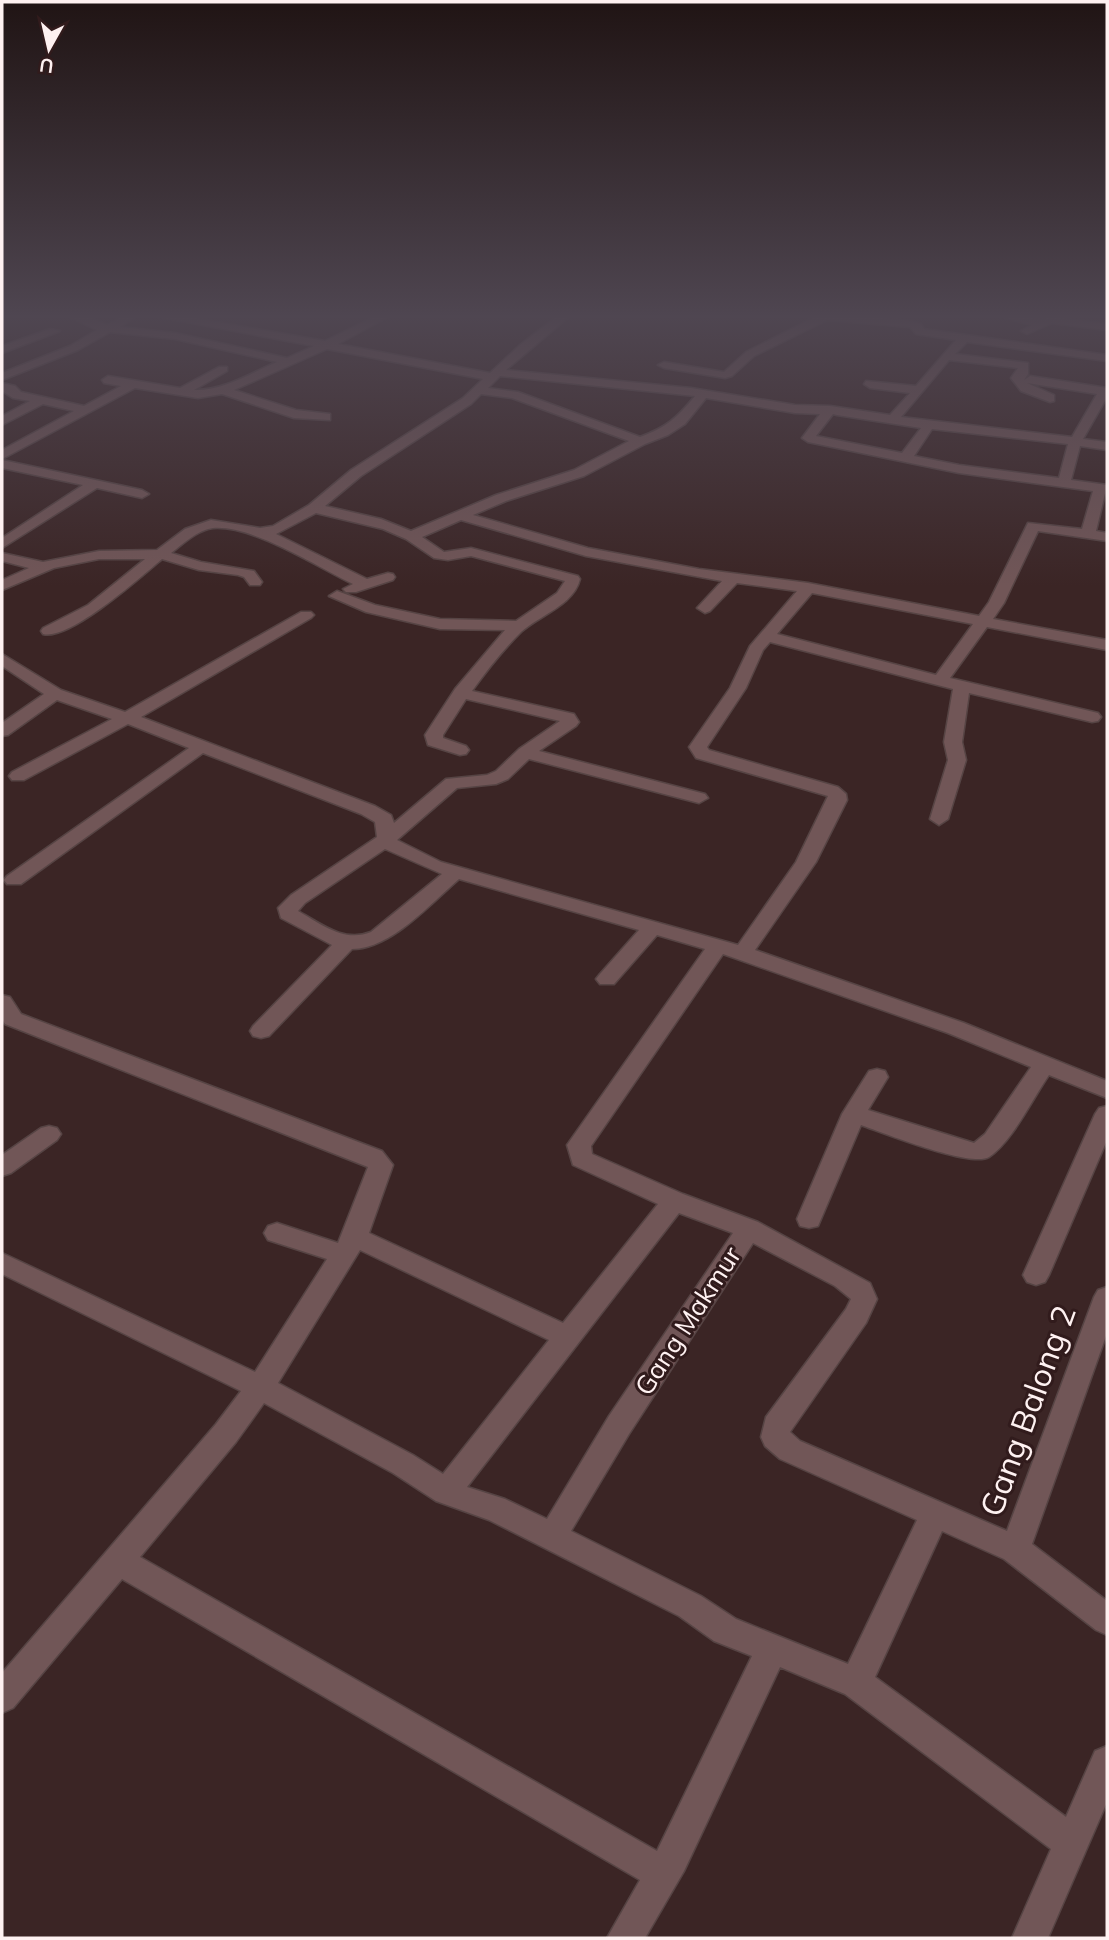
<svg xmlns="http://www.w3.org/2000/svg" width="1109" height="1940" viewBox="0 0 1109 1940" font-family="Mulish,sans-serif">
	<rect width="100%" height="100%" fill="#3b2525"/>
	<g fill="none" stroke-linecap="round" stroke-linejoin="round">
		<defs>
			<path id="minor" d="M 72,314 L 81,314 L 107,325 L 127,314 L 140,314 L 120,327 L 175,333 L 287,358 L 314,346 L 144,314 L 171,314 L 325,341 L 380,314 L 393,314 L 338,344 L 490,373 L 520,345 L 560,314 L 572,314 L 506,370 L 691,388 L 795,405 L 830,406 L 890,415 L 910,393 L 870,388 L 864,384 L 866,381 L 916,386 L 956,340 L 916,334 L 910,327 L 827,320 L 754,356 L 732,376 L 725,378 L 664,368 L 658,365 L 664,362 L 724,372 L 746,352 L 813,318 L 795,314 L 839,314 L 911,321 L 921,324 L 924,329 L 1107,355 L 1107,361 L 967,342 L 955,354 L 1028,363 L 1028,374 L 1024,380 L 1030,376 L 1107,388 L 1107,397 L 1083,439 L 1107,442 L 1107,450 L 1080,446 L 1071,480 L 1107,485 L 1096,531 L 1107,533 L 1107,541 L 1038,531 L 1004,603 L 993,619 L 1107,640 L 1107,650 L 987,627 L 950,678 L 1098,713 L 1101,717 L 1098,721 L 1092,722 L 969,693 L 962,742 L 966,760 L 948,819 L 939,825 L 930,819 L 948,760 L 944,742 L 953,689 L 770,642 L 763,650 L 746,688 L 707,747 L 709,750 L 838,787 L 846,794 L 847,800 L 816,862 L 755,950 L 964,1023 L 1107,1081 L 1107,1098 L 1049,1075 C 1033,1098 1012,1142 989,1157 C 971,1168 884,1133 861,1125 L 818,1226 L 809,1228 L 800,1226 L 797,1219 L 842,1114 L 869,1071 L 877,1069 L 885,1071 L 888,1077 L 868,1110 L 974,1143 L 985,1134 L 1031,1067 L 948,1033 L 723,954 L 591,1146 L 592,1154 L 683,1194 L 758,1222 L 870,1283 L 877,1299 L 866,1323 L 790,1432 L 800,1441 L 1007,1531 L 1094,1297 L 1098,1290 L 1107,1287 L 1107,1333 L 1032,1544 L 1107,1601 L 1107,1635 L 1096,1630 L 1004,1559 L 942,1531 L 875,1677 L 1066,1817 L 1095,1751 L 1107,1746 L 1107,1802 L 1048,1938 L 1012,1938 L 1051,1849 L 845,1694 L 780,1667 L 684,1871 L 645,1938 L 607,1938 L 640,1880 L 122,1579 L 13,1708 L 2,1713 L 2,1673 L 216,1424 L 241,1391 L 2,1274 L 2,1253 L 255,1372 L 327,1259 L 268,1240 L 264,1233 L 268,1226 L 277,1223 L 338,1243 L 368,1167 L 5,1024 L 2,1019 L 2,995 L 10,997 L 21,1014 L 382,1151 L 393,1165 L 369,1233 L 563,1323 L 658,1204 L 573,1165 L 567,1145 L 705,949 L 657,935 L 614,984 L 600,984 L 596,979 L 600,974 L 639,930 L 459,879 C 430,904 391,949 352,949 L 269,1036 L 261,1038 L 253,1036 L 250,1031 L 253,1026 L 332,945 L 281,918 L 278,908 L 291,895 L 377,837 L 375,822 L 361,814 L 203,753 L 21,884 L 7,884 L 4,880 L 7,876 L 189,748 L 128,724 L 24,780 L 12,780 L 9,776 L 12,772 L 112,719 L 57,700 L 8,735 L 2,736 L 2,723 L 44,694 L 2,666 L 2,654 L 61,690 L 125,712 L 301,612 L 311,612 L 314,615 L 311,618 L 141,717 L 375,806 L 391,815 L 394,823 L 446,779 L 487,775 L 496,771 L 519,749 L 560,721 L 466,699 L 443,735 L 443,738 L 466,746 L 469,750 L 466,754 L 460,755 L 428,745 L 425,735 L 455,689 L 505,630 L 440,629 L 366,612 L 329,596 L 337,591 L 375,605 L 440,619 L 516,621 L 557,593 L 565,581 L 471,556 L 448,560 L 434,558 L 406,539 L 383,529 L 316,513 L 276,534 L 367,579 L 388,573 L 393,574 L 395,577 L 393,580 L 356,592 L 346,592 L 343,589 L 353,584 C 316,566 253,525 213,528 C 197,530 183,544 171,553 L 201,562 L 254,571 L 262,582 L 260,585 L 250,585 L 244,577 L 238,575 L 199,570 L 162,559 C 141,577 69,641 43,634 L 41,631 L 43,628 L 88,605 L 145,559 L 99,559 L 54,568 L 2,590 L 2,580 L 29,568 L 2,561 L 2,553 L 43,562 L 99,551 L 157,550 L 185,529 L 211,520 L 260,528 L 273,526 L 309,505 L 351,470 L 463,398 L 483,379 L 327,349 L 234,390 L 296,410 L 330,414 L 330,420 L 294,418 L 222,394 L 198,398 L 135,388 L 2,459 L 2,450 L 74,411 L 43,404 L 2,425 L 2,416 L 30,401 L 13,398 L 2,391 L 2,383 L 15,386 L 21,392 L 84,406 L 121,386 L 104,383 L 102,380 L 108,376 L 180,388 L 219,367 L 227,367 L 227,371 L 194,390 C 223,391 251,373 277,362 L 175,339 L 110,332 L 78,350 L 2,380 L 2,373 L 70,346 L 97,330 L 72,318 ZM 949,360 L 1018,368 L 1011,378 L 1021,391 L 1050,402 L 1054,401 L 1054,395 L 1027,383 L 1097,394 L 1072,437 L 901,417 ZM 500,376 L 695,396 C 677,418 667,427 640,437 L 518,392 L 488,388 ZM 481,394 L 512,398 L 629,441 L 574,470 L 496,495 L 411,531 L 381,519 L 325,506 L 361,476 L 471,404 ZM 706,398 L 795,413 L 820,414 L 802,438 L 808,442 L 959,473 L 1093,491 L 1082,529 L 1028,523 L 989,602 L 979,616 L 808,583 L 699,569 L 588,548 L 473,515 L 506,501 L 584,476 L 645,444 L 668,435 L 685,424 ZM 833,414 L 837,415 L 921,428 L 902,453 L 816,436 ZM 932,429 L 1068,444 L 1059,478 L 959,465 L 914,456 ZM 461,520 L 586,556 L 722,581 L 697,608 L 705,613 L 710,611 L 737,583 L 797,591 L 750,646 L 730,688 L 689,747 L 696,758 L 828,796 L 796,862 L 738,945 L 441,862 L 397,840 L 457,788 L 496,784 L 508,779 L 529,759 L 699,803 L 708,798 L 705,794 L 539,751 L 576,726 L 579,722 L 574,714 L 472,691 C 487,670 503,650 521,632 C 540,615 574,605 580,579 L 578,576 L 471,548 L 444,552 L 422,537 ZM 812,593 L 973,624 L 936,675 L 777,634 ZM 385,849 L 442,874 L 371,932 C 344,943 321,924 298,911 L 305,903 ZM 679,1213 L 733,1233 L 609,1416 L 547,1519 L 505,1499 L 467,1487 ZM 753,1243 L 835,1286 L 851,1299 L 846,1309 L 766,1417 L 761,1437 L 765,1446 L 780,1459 L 917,1520 L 848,1664 L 736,1619 L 701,1596 L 571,1531 L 629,1434 ZM 360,1250 L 549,1340 L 443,1474 L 413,1455 L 278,1383 ZM 264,1403 L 393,1473 L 436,1501 L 489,1520 L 679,1616 L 714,1641 L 752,1656 L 657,1851 L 140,1557 L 236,1442 Z
				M 991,314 L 1013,314 L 1042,320 L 1051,317 L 1107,324 L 1107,330 L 1052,323 L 1027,334 L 1021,331 L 1032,325 Z
				M 50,329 L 60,331 L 2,353 L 2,346 Z
				M 2,460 L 142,490 L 149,494 L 142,498 L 97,488 L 2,548 L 2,538 L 83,485 L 2,468 Z
				M 1107,1106 L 1107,1140 L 1049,1275 L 1045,1282 L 1036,1285 L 1027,1282 L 1023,1275 L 1095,1114 L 1099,1108 Z
				M 49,1126 L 57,1128 L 61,1134 L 57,1140 L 11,1173 L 2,1176 L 2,1155 L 41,1128 Z"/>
		</defs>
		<use href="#minor" stroke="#564444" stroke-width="3"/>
		<use href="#minor" fill="#715657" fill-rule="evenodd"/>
	</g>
	<linearGradient id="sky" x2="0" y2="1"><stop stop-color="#201414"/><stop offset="0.54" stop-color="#4f4651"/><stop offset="1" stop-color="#4f4651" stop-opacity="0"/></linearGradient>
	<rect width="1109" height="586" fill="url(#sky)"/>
	<g text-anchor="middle" stroke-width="6" stroke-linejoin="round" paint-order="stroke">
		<g font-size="26" fill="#fef1f1" stroke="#311b1c">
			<text transform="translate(688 1321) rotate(-57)" y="9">Gang Makmur</text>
		</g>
		<g font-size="32" fill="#fef1f1" stroke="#311b1c">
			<text transform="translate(1028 1411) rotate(-70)" y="11">Gang Balong 2</text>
		</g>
	</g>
	<rect width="1109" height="1940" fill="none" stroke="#fef1f1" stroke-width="7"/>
	<g transform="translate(49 49) rotate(188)" stroke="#311b1c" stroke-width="5" paint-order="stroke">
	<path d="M0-5L12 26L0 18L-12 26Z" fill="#fef1f1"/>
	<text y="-10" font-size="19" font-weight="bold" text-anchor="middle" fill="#fef1f1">U</text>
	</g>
</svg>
